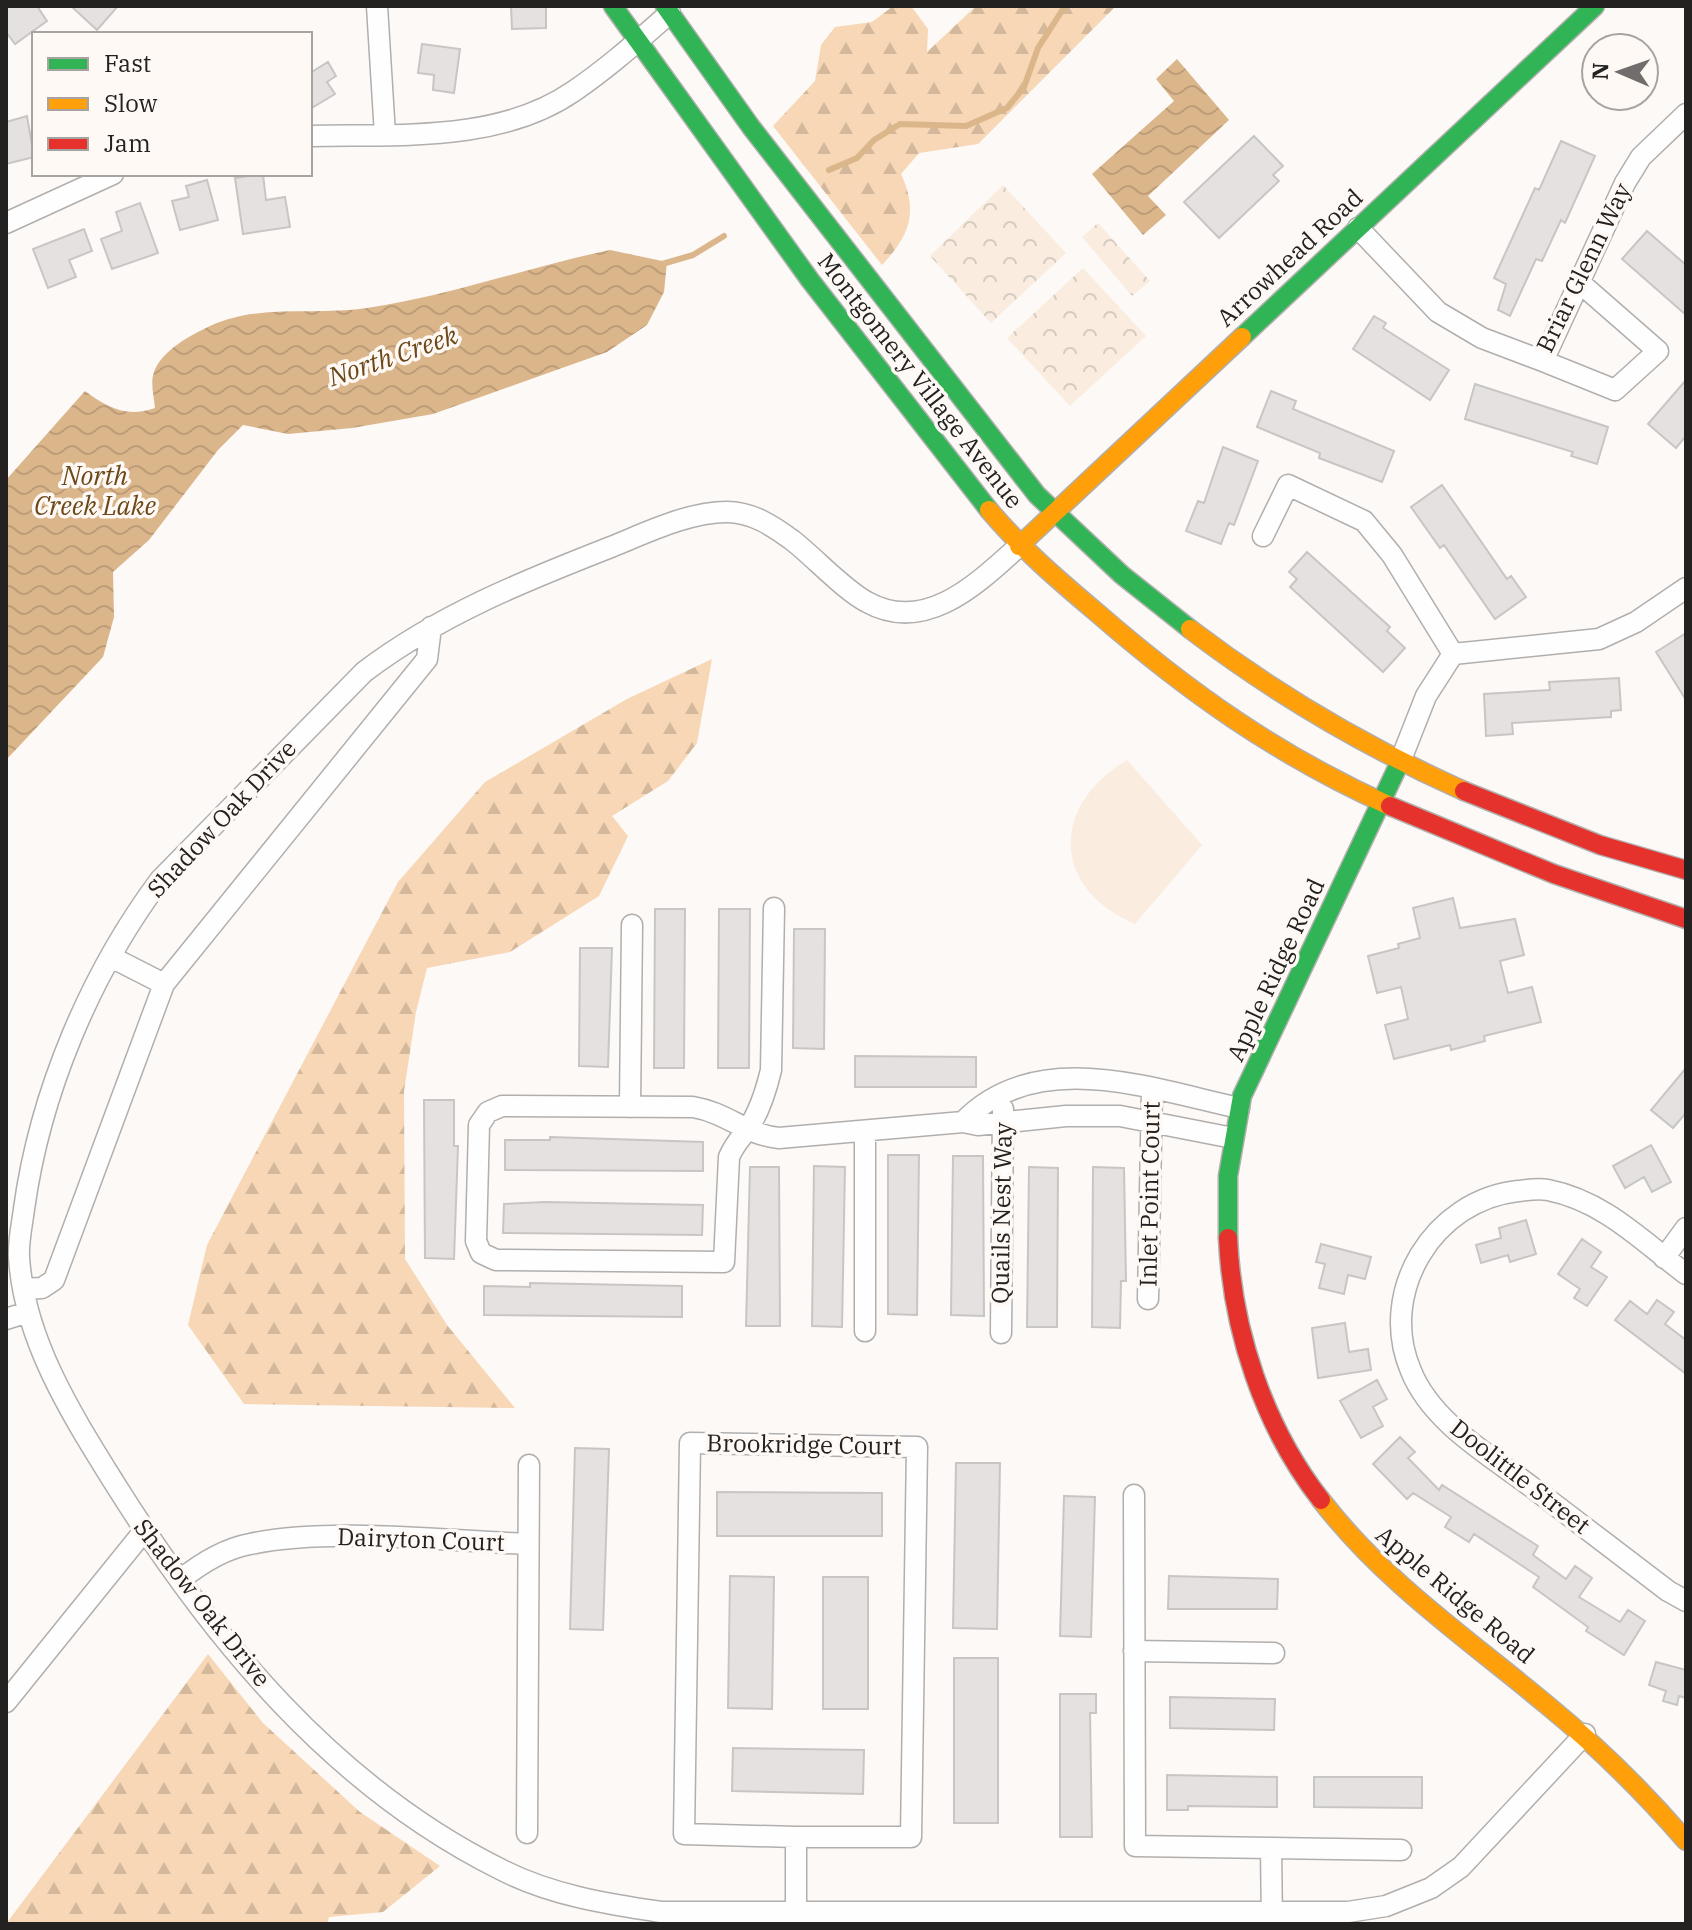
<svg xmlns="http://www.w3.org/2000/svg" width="1692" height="1930" viewBox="0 0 1692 1930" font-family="'IBM Plex Serif',serif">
	<defs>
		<pattern id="forest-firs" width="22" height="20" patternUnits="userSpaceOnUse" patternTransform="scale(2)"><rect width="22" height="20" fill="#f7d7b5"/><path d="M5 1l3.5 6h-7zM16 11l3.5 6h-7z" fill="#d4b89b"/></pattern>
		<pattern id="park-crowns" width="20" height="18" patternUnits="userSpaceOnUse" patternTransform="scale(2)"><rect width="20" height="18" fill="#faede0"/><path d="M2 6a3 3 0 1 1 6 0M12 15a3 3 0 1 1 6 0" fill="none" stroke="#d6cbc0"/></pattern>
		<pattern id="water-waves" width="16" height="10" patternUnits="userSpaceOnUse" patternTransform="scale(2)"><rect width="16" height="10" fill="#dcb68b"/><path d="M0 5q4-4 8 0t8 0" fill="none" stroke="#bd9c78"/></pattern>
	</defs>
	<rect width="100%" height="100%" fill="#fcf9f7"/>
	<path fill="#faede0" d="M 1127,760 L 1202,845 L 1135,924 C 1051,888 1050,806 1127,760 Z"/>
	<path fill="url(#forest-firs)" d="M 911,6 L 928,29 L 927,52 L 976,6 L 1116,6 L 978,144 L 919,153 L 901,174 C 919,213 909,236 882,265 L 773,126 L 815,81 L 821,45 L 835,27 L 872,22 L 892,7 Z
		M 712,659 L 697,743 L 668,781 L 612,816 L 628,836 L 599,896 L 510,952 L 427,968 L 416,1012 L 404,1091 L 405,1259 L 447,1325 L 515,1408 L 244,1404 L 188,1325 L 207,1245 L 398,882 L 485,782 L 627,699 Z
		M 208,1654 L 263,1723 L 360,1812 L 440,1866 L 383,1912 L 329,1917 L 327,1924 L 6,1924 Z"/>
	<path fill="url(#park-crowns)" d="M 1003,185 L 1066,253 L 991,323 L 930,256 Z
		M 1098,223 L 1150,281 L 1132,296 L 1082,237 Z
		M 1083,268 L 1146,336 L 1070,406 L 1007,338 Z"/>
	<path fill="url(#water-waves)" d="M 1177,59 L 1229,120 L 1148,196 L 1166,215 L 1143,235 L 1092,174 L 1174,101 L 1156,79 Z
		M 610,250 L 667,262 L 664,292 L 647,325 L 607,352 L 433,414 L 352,428 L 288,434 L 243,425 L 218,450 L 149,540 L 113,572 L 114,617 L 103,657 L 6,760 L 6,480 L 85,391 C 108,408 127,418 155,408 C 154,397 150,383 154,372 C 162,350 191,335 210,326 C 259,303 316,316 367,308 C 450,296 528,267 610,250 Z"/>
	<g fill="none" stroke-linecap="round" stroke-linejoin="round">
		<path stroke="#dcb68b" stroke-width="6" d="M 829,170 L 857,158 L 874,140 L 900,124 L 966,126 L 1007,108 L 1024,87 L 1038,48 L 1065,6
			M 662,264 L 693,255 L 724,236"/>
	</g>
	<path fill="#e4e1e0" stroke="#c8c6c4" stroke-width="2" d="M 6,6 L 37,6 L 47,21 L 15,44 L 6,32 Z
		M 71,6 L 118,6 L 97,30 Z
		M 511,6 L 546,6 L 546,28 L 512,29 Z
		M 422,44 L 460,49 L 454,93 L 433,90 L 434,75 L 418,73 Z
		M 328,62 L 336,76 L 327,82 L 335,94 L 310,109 L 310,73 Z
		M 27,116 L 34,157 L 6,164 L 6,122 Z
		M 1254,136 L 1283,166 L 1273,175 L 1279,181 L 1219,238 L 1184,202 Z
		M 1561,141 L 1595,156 L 1565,223 L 1561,220 L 1542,261 L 1536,259 L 1510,316 L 1498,310 L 1506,284 L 1494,278 L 1535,188 L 1539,190 Z
		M 263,174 L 266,200 L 285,197 L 290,227 L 243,234 L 235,178 Z
		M 207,180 L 218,220 L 180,230 L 172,201 L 189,197 L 186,186 Z
		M 140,203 L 158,253 L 112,269 L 101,239 L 122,231 L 116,212 Z
		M 84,229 L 92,251 L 69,260 L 76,277 L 48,288 L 33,249 Z
		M 1647,231 L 1686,265 L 1686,315 L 1622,259 Z
		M 1374,316 L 1386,323 L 1383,328 L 1449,370 L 1430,400 L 1353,349 Z
		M 1686,380 L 1686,436 L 1676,448 L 1648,424 Z
		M 1475,384 L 1608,427 L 1597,464 L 1571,456 L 1573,452 L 1465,419 Z
		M 1271,391 L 1296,401 L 1293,409 L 1394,451 L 1382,482 L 1319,458 L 1320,453 L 1257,427 Z
		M 1223,447 L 1258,461 L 1234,525 L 1229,523 L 1221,544 L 1186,531 L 1198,501 L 1204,503 Z
		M 1442,485 L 1507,579 L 1511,576 L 1526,597 L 1495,619 L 1444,545 L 1440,548 L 1411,507 Z
		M 1307,552 L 1390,627 L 1387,631 L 1405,648 L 1383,672 L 1290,587 L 1297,579 L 1289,572 Z
		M 1686,633 L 1686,700 L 1656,652 Z
		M 1619,678 L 1621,710 L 1611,711 L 1611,717 L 1512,723 L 1513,734 L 1486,736 L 1484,694 L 1550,690 L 1549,682 Z
		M 1453,898 L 1460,928 L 1515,919 L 1524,955 L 1500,961 L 1508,993 L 1532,987 L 1541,1022 L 1484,1036 L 1485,1041 L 1451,1050 L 1450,1045 L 1394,1059 L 1385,1025 L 1408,1019 L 1401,987 L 1377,993 L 1368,956 L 1399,948 L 1398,944 L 1420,938 L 1413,908 Z
		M 655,909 L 685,909 L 684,1068 L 654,1068 Z
		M 719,909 L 750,909 L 749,1068 L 718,1068 Z
		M 794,929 L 825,929 L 824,1049 L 793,1048 Z
		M 580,948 L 612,948 L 608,1067 L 579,1066 Z
		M 855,1056 L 976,1057 L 976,1087 L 855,1087 Z
		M 1686,1068 L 1686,1113 L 1673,1128 L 1651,1110 Z
		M 424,1100 L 454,1100 L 454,1146 L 458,1146 L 454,1259 L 425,1258 Z
		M 550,1137 L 703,1142 L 703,1171 L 505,1170 L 505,1140 L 550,1140 Z
		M 1651,1145 L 1671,1182 L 1652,1192 L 1644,1177 L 1625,1188 L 1613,1166 Z
		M 888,1155 L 919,1155 L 917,1315 L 888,1314 Z
		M 953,1156 L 983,1156 L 984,1316 L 951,1315 Z
		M 814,1166 L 845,1167 L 842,1327 L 812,1326 Z
		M 750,1167 L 779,1167 L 780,1326 L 746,1326 Z
		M 1029,1167 L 1058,1168 L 1057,1327 L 1027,1327 Z
		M 1093,1167 L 1124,1168 L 1126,1281 L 1121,1281 L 1120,1328 L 1092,1327 Z
		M 545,1202 L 703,1205 L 702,1235 L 503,1233 L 504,1204 Z
		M 1526,1220 L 1536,1254 L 1510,1262 L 1508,1255 L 1481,1263 L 1476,1245 L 1501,1238 L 1499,1228 Z
		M 1582,1239 L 1601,1252 L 1591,1267 L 1607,1277 L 1587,1306 L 1574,1298 L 1580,1289 L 1558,1274 Z
		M 1321,1244 L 1371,1257 L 1365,1279 L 1348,1275 L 1344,1294 L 1319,1288 L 1325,1264 L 1316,1262 Z
		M 530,1283 L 682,1286 L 682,1317 L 484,1315 L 484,1286 L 530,1287 Z
		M 1657,1300 L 1674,1312 L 1665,1324 L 1686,1340 L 1686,1374 L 1615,1320 L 1630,1301 L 1647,1314 Z
		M 1345,1323 L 1349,1352 L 1368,1349 L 1371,1370 L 1318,1378 L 1312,1328 Z
		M 1377,1380 L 1387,1399 L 1373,1407 L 1383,1426 L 1361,1438 L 1340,1401 Z
		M 1400,1437 L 1415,1452 L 1408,1458 L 1439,1490 L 1442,1485 L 1538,1546 L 1533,1555 L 1566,1579 L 1575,1566 L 1592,1578 L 1579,1597 L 1620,1622 L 1628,1610 L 1645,1621 L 1624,1655 L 1586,1631 L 1588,1627 L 1533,1587 L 1539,1577 L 1474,1534 L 1469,1542 L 1445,1527 L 1451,1517 L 1413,1493 L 1407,1499 L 1373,1464 Z
		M 575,1448 L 609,1449 L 603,1630 L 570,1629 Z
		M 956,1463 L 1000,1463 L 997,1629 L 953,1628 Z
		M 717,1492 L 882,1493 L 882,1536 L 717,1536 Z
		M 1064,1496 L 1095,1497 L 1091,1637 L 1060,1636 Z
		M 730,1576 L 774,1577 L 772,1709 L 728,1708 Z
		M 1169,1576 L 1278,1579 L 1277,1609 L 1168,1609 Z
		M 823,1577 L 868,1577 L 868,1709 L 823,1709 Z
		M 954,1658 L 998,1658 L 998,1823 L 954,1823 Z
		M 1656,1662 L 1686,1670 L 1686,1698 L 1679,1696 L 1677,1705 L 1663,1701 L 1666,1691 L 1649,1685 Z
		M 1060,1694 L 1096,1694 L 1096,1713 L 1090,1713 L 1092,1837 L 1060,1837 Z
		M 1170,1697 L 1275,1699 L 1274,1730 L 1170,1728 Z
		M 733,1748 L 864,1750 L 863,1794 L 732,1791 Z
		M 1167,1775 L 1277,1777 L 1277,1807 L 1188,1806 L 1188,1810 L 1167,1810 Z
		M 1314,1777 L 1422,1777 L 1422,1808 L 1314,1807 Z"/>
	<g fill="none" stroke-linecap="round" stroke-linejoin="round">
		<defs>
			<path id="street" d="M 377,6 L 385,135
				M 310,136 C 397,134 499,143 574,91 C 608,68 639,40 670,13
				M 6,223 L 113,174
				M 1358,228 L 1438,312 L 1482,338 L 1543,361 L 1625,183 L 1641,157 L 1686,114
				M 1543,361 L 1615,390 L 1658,351 L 1579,282
				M 1263,536 L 1288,485 L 1364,521 L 1392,555 L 1453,654
				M 1019,546 C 979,582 926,635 867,602 C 844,590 814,557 792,540 C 773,526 752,512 727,512 C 688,512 646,533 611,547 C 524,581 439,615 364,672 L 160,880 C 90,974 40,1093 24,1209 C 22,1225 18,1242 19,1257 C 24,1340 72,1415 115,1484 C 213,1640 334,1787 502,1870 C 551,1895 607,1904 661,1912 L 1348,1912 L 1386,1906 L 1431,1888 L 1461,1867 L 1585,1734
				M 1453,654 L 1599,639 L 1636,622 L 1686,588
				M 1400,762 L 1426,696 L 1453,654
				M 774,908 L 771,1070 C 766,1091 759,1113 747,1130 C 739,1140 734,1145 729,1157 L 724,1262 L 496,1260 L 481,1253 L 476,1241 L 479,1125 L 488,1112 L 502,1106 L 693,1107 C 728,1113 746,1135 779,1138 L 963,1122 L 978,1125 L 1066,1116 L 1120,1116 L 1233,1138
				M 111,957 L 164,984
				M 630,1107 L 632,925
				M 963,1122 C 1036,1046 1151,1089 1239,1108
				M 1664,1258 L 1686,1228
				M 1686,1274 C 1642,1241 1604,1201 1548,1190 C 1538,1188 1528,1190 1518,1191 C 1434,1200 1377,1292 1411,1371 C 1432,1423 1490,1455 1533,1488 C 1578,1522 1623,1557 1668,1591 L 1686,1601
				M 23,1289 L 42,1288 L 54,1280 L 164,984 L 427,659 L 431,627
				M 1148,1299 L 1152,1089
				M 6,1319 L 28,1312
				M 865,1331 L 865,1131
				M 1001,1333 L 1003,1109
				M 1134,1495 L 1135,1846 L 1271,1848 L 1272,1924
				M 180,1580 C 200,1564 223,1549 250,1544 C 330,1527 445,1541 528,1544
				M 1134,1651 L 1274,1653
				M 6,1702 L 144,1531
				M 527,1833 L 529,1465
				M 1271,1848 L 1401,1850
				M 796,1912 L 796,1837 L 911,1837 L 917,1447 L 690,1443 L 684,1834 L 796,1837"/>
			<path id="fast" d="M 613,6 L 810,280 L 989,510
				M 665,6 L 751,127 L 1037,495 L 1122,575 L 1190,629
				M 1242,337 L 1595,6
				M 1228,1238 L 1228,1176 L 1242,1096 L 1400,762"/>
			<path id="slow" d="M 989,510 C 1021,548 1057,579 1095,611 C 1188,692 1277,755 1390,806
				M 1019,546 L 1242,337
				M 1190,629 C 1274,693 1368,748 1464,791
				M 1321,1500 C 1384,1582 1468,1639 1547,1705 C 1597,1746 1643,1791 1686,1841"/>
			<path id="jam" d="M 1464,791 L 1600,845 L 1686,870
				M 1390,806 L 1554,874 L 1686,919
				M 1228,1238 C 1232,1330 1264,1427 1321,1500"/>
		</defs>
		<use href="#street" stroke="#b1afad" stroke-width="23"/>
		<use href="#fast" stroke="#b1afad" stroke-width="21"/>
		<use href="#slow" stroke="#b1afad" stroke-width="21"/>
		<use href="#jam" stroke="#b1afad" stroke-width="21"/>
		<use href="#street" stroke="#fffefe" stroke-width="20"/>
		<use href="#fast" stroke="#30b455" stroke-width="18"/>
		<use href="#slow" stroke="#ff9f0a" stroke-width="18"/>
		<use href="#jam" stroke="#e5322d" stroke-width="18"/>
	</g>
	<g text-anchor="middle" stroke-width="7" stroke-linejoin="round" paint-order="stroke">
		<g font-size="24" fill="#242221" stroke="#fef9f5">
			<text transform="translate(1290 258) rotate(-43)" y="8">Arrowhead Road</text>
			<text transform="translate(1584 268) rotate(-64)" y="8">Briar Glenn Way</text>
			<text transform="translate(920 381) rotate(52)" y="8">Montgomery Village Avenue</text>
			<text transform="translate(222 819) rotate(-47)" y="8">Shadow Oak Drive</text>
			<text transform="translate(1276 970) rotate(-65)" y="8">Apple Ridge Road</text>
			<text transform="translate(1150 1194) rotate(-89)" y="8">Inlet Point Court</text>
			<text transform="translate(1002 1213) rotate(-89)" y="8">Quails Nest Way</text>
			<text transform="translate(804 1445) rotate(1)" y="8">Brookridge Court</text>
			<text transform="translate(1520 1477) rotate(38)" y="8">Doolittle Street</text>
			<text transform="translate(421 1540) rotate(2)" y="8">Dairyton Court</text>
			<text transform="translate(1455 1595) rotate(40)" y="8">Apple Ridge Road</text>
			<text transform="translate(202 1603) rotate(52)" y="8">Shadow Oak Drive</text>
		</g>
		<g font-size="26" font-style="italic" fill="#6c4719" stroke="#fef9f5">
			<text transform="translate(393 356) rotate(-19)" y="9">North Creek</text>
			<text x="95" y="485">North<tspan x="95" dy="30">Creek Lake</tspan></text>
		</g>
	</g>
	<rect width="1692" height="1930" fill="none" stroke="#242221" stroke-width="16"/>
	<rect x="32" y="32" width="280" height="144" fill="#fef9f5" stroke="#a7a3a0" stroke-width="2"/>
	<rect x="48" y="58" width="40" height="12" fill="#30b455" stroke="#a7a3a0" stroke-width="2"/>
	<text x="104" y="72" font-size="24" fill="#242221">Fast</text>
	<rect x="48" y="98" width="40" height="12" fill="#ff9f0a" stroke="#a7a3a0" stroke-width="2"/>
	<text x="104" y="112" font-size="24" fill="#242221">Slow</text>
	<rect x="48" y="138" width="40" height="12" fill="#e5322d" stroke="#a7a3a0" stroke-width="2"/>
	<text x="104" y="152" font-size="24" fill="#242221">Jam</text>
	<g transform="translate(1620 72) rotate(272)"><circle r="38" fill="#fef9f5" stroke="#a7a3a0" stroke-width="2"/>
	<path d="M0-6L14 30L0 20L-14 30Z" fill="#706d6c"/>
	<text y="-12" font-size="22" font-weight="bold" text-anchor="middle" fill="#242221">N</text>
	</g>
</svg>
